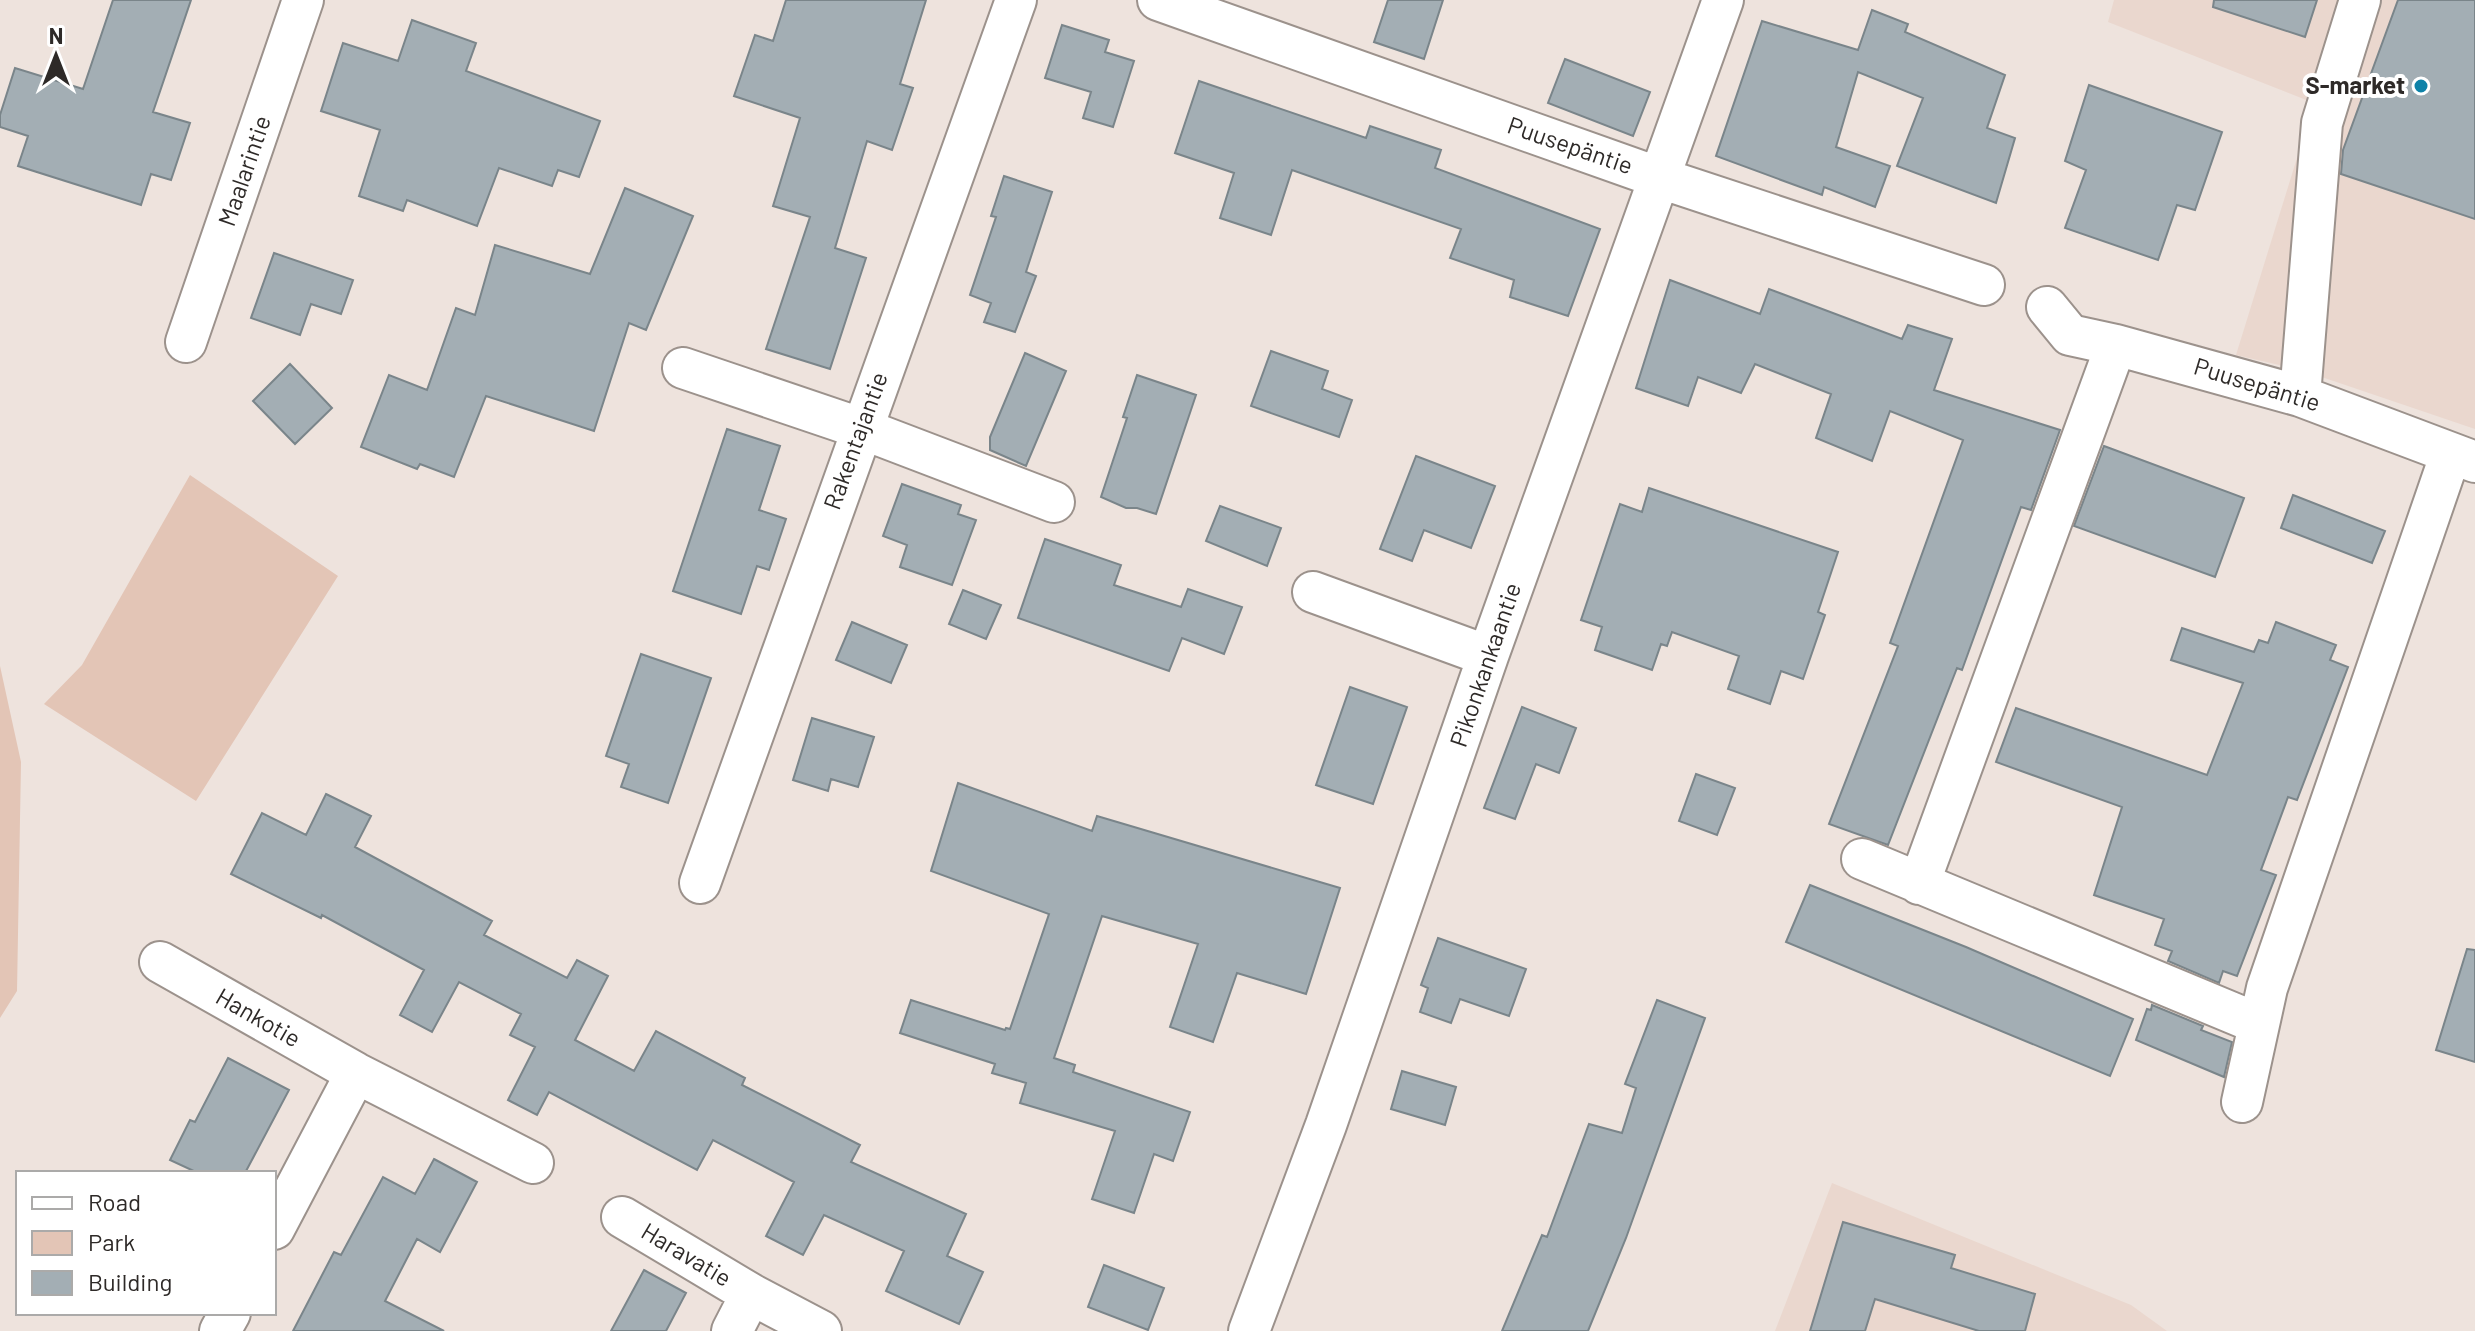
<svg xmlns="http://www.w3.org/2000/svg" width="2475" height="1331" viewBox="0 0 2475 1331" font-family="Barlow,sans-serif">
	<rect width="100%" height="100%" fill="#eee3dd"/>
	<path fill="#ead7ce" d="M 2114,0 L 2475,0 L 2475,429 L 2301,370 L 2236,355 L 2314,103 L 2108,22 Z
		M 1832,1183 L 2131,1305 L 2167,1331 L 1775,1331 Z"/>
	<path fill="#e3c5b6" d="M 190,475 L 338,576 L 196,801 L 44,704 L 82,665 Z
		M 0,666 L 21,762 L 17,991 L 0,1018 Z"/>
	<path fill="#a3aeb4" stroke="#7a858a" stroke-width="2" d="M 113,0 L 191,0 L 153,112 L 190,123 L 171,180 L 151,174 L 141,205 L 18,166 L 28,136 L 0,127 L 0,115 L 15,68 L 83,89 Z
		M 786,0 L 926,0 L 900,84 L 913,88 L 892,150 L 867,141 L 835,248 L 866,258 L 830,369 L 766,349 L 810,217 L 773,206 L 800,118 L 734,96 L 755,35 L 773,41 Z
		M 1388,0 L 1443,0 L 1424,59 L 1374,42 Z
		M 2214,0 L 2317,0 L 2305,37 L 2213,7 Z
		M 2398,0 L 2475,0 L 2475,219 L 2341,174 L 2343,150 Z
		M 1872,10 L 1908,24 L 1905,32 L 2005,75 L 1987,128 L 2015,138 L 1996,203 L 1897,166 L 1923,98 L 1858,72 L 1836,147 L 1890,166 L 1875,207 L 1824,187 L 1822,195 L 1716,156 L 1762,21 L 1858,50 Z
		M 412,20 L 476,43 L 466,71 L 600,121 L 579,177 L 558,170 L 552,186 L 499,168 L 477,226 L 407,200 L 403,211 L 359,196 L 380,130 L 321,111 L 343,43 L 398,61 Z
		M 1062,25 L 1109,40 L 1105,52 L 1134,61 L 1113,127 L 1083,118 L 1091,92 L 1045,78 Z
		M 1565,59 L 1650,92 L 1633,136 L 1548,103 Z
		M 1199,81 L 1366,138 L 1370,126 L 1441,150 L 1435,168 L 1600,229 L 1568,316 L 1510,297 L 1514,280 L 1450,258 L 1461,229 L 1292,170 L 1271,235 L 1220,218 L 1234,173 L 1175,153 Z
		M 2089,85 L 2222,132 L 2195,210 L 2177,205 L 2158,260 L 2065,228 L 2086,170 L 2065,161 Z
		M 1004,176 L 1052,192 L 1026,272 L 1036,276 L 1015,332 L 984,322 L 991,303 L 970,295 L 996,217 L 991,216 Z
		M 625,188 L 693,216 L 646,330 L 629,323 L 594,431 L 486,396 L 454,477 L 420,464 L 417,469 L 361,447 L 389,375 L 427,390 L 456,308 L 475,315 L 495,245 L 590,274 Z
		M 274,253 L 353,280 L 341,314 L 311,304 L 300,335 L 251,318 Z
		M 1670,280 L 1760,314 L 1769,289 L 1902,339 L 1908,325 L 1952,339 L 1934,390 L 2060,430 L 2031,510 L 2021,507 L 1962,670 L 1957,668 L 1888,845 L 1829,824 L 1898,646 L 1890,643 L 1963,440 L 1890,411 L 1872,461 L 1816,438 L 1831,394 L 1755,364 L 1741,393 L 1698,377 L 1688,406 L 1636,388 Z
		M 1271,351 L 1328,371 L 1322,389 L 1352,400 L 1339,437 L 1251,406 Z
		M 1025,353 L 1066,371 L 1026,466 L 990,450 L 990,437 Z
		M 290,364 L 332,408 L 295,444 L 253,401 Z
		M 1137,375 L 1196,395 L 1156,514 L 1137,508 L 1126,508 L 1101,497 L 1127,418 L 1123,417 Z
		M 727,429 L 780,446 L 759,510 L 786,519 L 769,570 L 757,566 L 741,614 L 673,591 Z
		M 2104,446 L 2244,498 L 2215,577 L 2074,526 Z
		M 1416,456 L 1495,486 L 1471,548 L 1424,530 L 1412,561 L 1380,549 Z
		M 902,484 L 961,505 L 958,514 L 976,520 L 952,585 L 900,567 L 907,545 L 883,536 Z
		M 1649,488 L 1838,552 L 1818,612 L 1825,615 L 1803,679 L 1781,671 L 1770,704 L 1728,689 L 1739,656 L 1672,632 L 1667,646 L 1661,644 L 1652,670 L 1595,650 L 1602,627 L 1581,620 L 1620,504 L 1642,512 Z
		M 2293,495 L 2385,531 L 2372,563 L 2281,528 Z
		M 1220,506 L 1281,528 L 1267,566 L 1206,541 Z
		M 1045,539 L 1121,565 L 1114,585 L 1181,607 L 1188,589 L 1242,607 L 1224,654 L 1182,638 L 1169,671 L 1018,618 Z
		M 963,590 L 1001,605 L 986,639 L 949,624 Z
		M 852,622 L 907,645 L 891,683 L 836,660 Z
		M 2276,622 L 2336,645 L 2330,660 L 2348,667 L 2297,800 L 2288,797 L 2261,870 L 2276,875 L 2237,976 L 2223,971 L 2219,983 L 2168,961 L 2172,951 L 2155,945 L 2164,919 L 2094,895 L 2122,807 L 1996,762 L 2016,708 L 2207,775 L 2243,683 L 2171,660 L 2182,628 L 2254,652 L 2259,640 L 2268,643 Z
		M 641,654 L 711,678 L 668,803 L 621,787 L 629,764 L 606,756 Z
		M 1350,687 L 1407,707 L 1373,804 L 1316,785 Z
		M 1522,707 L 1576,728 L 1559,773 L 1536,764 L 1515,819 L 1484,808 Z
		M 812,718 L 874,737 L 858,787 L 831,779 L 828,791 L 793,780 Z
		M 1696,774 L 1735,788 L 1717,835 L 1679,821 Z
		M 958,783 L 1092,831 L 1097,816 L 1340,888 L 1306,994 L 1237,973 L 1213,1042 L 1170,1027 L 1198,944 L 1102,916 L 1054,1058 L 1075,1065 L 1073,1072 L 1190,1112 L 1173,1161 L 1154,1154 L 1134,1213 L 1092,1199 L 1115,1131 L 1020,1103 L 1026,1083 L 992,1073 L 995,1064 L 900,1033 L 911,1000 L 1005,1030 L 1006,1028 L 1010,1029 L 1049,914 L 931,871 Z
		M 326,794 L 371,816 L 355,847 L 492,921 L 484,935 L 567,978 L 577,960 L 608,976 L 575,1040 L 634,1071 L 656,1031 L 745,1078 L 742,1085 L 860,1145 L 851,1162 L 966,1214 L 947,1256 L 983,1272 L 959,1324 L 886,1291 L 904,1251 L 824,1215 L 803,1255 L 766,1236 L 794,1182 L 713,1140 L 697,1170 L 549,1092 L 537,1115 L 508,1100 L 535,1047 L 510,1035 L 521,1014 L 459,982 L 432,1032 L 400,1015 L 424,970 L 322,915 L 321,918 L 231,874 L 262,813 L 306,835 Z
		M 1810,885 L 1966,947 L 2133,1019 L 2110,1076 L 1786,942 Z
		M 1438,938 L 1526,969 L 1509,1016 L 1460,999 L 1451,1023 L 1420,1012 L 1428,988 L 1421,985 Z
		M 2467,949 L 2475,950 L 2475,1062 L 2436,1050 Z
		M 1657,1000 L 1705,1018 L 1626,1238 L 1588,1331 L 1502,1331 L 1542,1235 L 1547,1237 L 1589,1124 L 1622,1133 L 1636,1088 L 1625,1084 Z
		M 2152,1005 L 2203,1026 L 2201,1030 L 2232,1042 L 2224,1077 L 2136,1040 L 2147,1009 L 2151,1010 Z
		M 228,1058 L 289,1090 L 245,1173 L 198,1173 L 170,1160 L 190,1120 L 195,1122 Z
		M 1402,1071 L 1456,1087 L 1445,1125 L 1391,1109 Z
		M 434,1159 L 477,1182 L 440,1252 L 417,1239 L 385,1301 L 444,1331 L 293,1331 L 334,1252 L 341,1255 L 383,1177 L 415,1194 Z
		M 1843,1222 L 1955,1255 L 1951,1268 L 2035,1294 L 2025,1331 L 1979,1331 L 1875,1299 L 1865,1331 L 1810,1331 Z
		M 1104,1265 L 1164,1288 L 1148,1330 L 1088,1307 Z
		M 644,1270 L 686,1293 L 666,1331 L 611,1331 Z"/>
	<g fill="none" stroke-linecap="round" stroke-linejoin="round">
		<defs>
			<path id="minor" d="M 1158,0 L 1660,178 L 1984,285
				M 2047,307 L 2070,335 L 2116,345 L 2300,396 L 2475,462
				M 186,342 L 303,0
				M 683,368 L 860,428 L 1054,502
				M 2300,396 L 2322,123 L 2360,0
				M 1313,592 L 1488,656
				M 1862,859 L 2259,1024
				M 700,883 L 1016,0
				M 1919,884 L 2116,345
				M 160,962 L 356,1073 L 533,1163
				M 2242,1102 L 2267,988 L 2451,453
				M 622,1217 L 751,1294 L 821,1331
				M 274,1229 L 356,1073
				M 220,1331 L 230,1313
				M 732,1331 L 751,1294
				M 1249,1331 L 1326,1125 L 1488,656 L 1723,0"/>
		</defs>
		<use href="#minor" stroke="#9c928c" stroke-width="44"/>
		<use href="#minor" stroke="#fff" stroke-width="40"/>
	</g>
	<circle fill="#0e82a8" stroke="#fff" stroke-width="3" cx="2421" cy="86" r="8"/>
	<g text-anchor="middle" stroke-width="8" stroke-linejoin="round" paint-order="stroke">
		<g font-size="24" font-weight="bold" fill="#2e2a28" stroke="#fff" text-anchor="end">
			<text x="2405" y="94">S-market</text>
		</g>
		<g font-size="24" fill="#2e2a28" stroke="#fff">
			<text transform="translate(1570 146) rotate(19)" y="8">Puusepäntie</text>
			<text transform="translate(245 171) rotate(-71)" y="8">Maalarintie</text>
			<text transform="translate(2257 385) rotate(17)" y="8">Puusepäntie</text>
			<text transform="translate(856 441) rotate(-70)" y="8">Rakentajantie</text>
			<text transform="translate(1486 665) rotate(-71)" y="8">Pikonkankaantie</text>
			<text transform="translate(258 1018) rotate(30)" y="8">Hankotie</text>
			<text transform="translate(686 1255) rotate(31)" y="8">Haravatie</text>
		</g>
	</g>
	<rect x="16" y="1171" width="260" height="144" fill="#ffffff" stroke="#abaaa9" stroke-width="2"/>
	<rect x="32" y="1197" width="40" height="12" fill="#ffffff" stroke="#abaaa9" stroke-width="2"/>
	<text x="88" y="1211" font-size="24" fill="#2e2a28">Road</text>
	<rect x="32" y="1231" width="40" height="24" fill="#e3c5b6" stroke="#abaaa9" stroke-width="2"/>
	<text x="88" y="1251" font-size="24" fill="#2e2a28">Park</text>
	<rect x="32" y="1271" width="40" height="24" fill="#a3aeb4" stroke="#abaaa9" stroke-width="2"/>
	<text x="88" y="1291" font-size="24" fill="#2e2a28">Building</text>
	<g transform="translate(56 56)" stroke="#ffffff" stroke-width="6" paint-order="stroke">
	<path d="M0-6L14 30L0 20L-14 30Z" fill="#2e2a28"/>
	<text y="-12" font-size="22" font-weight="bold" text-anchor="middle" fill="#2e2a28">N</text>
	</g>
</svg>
